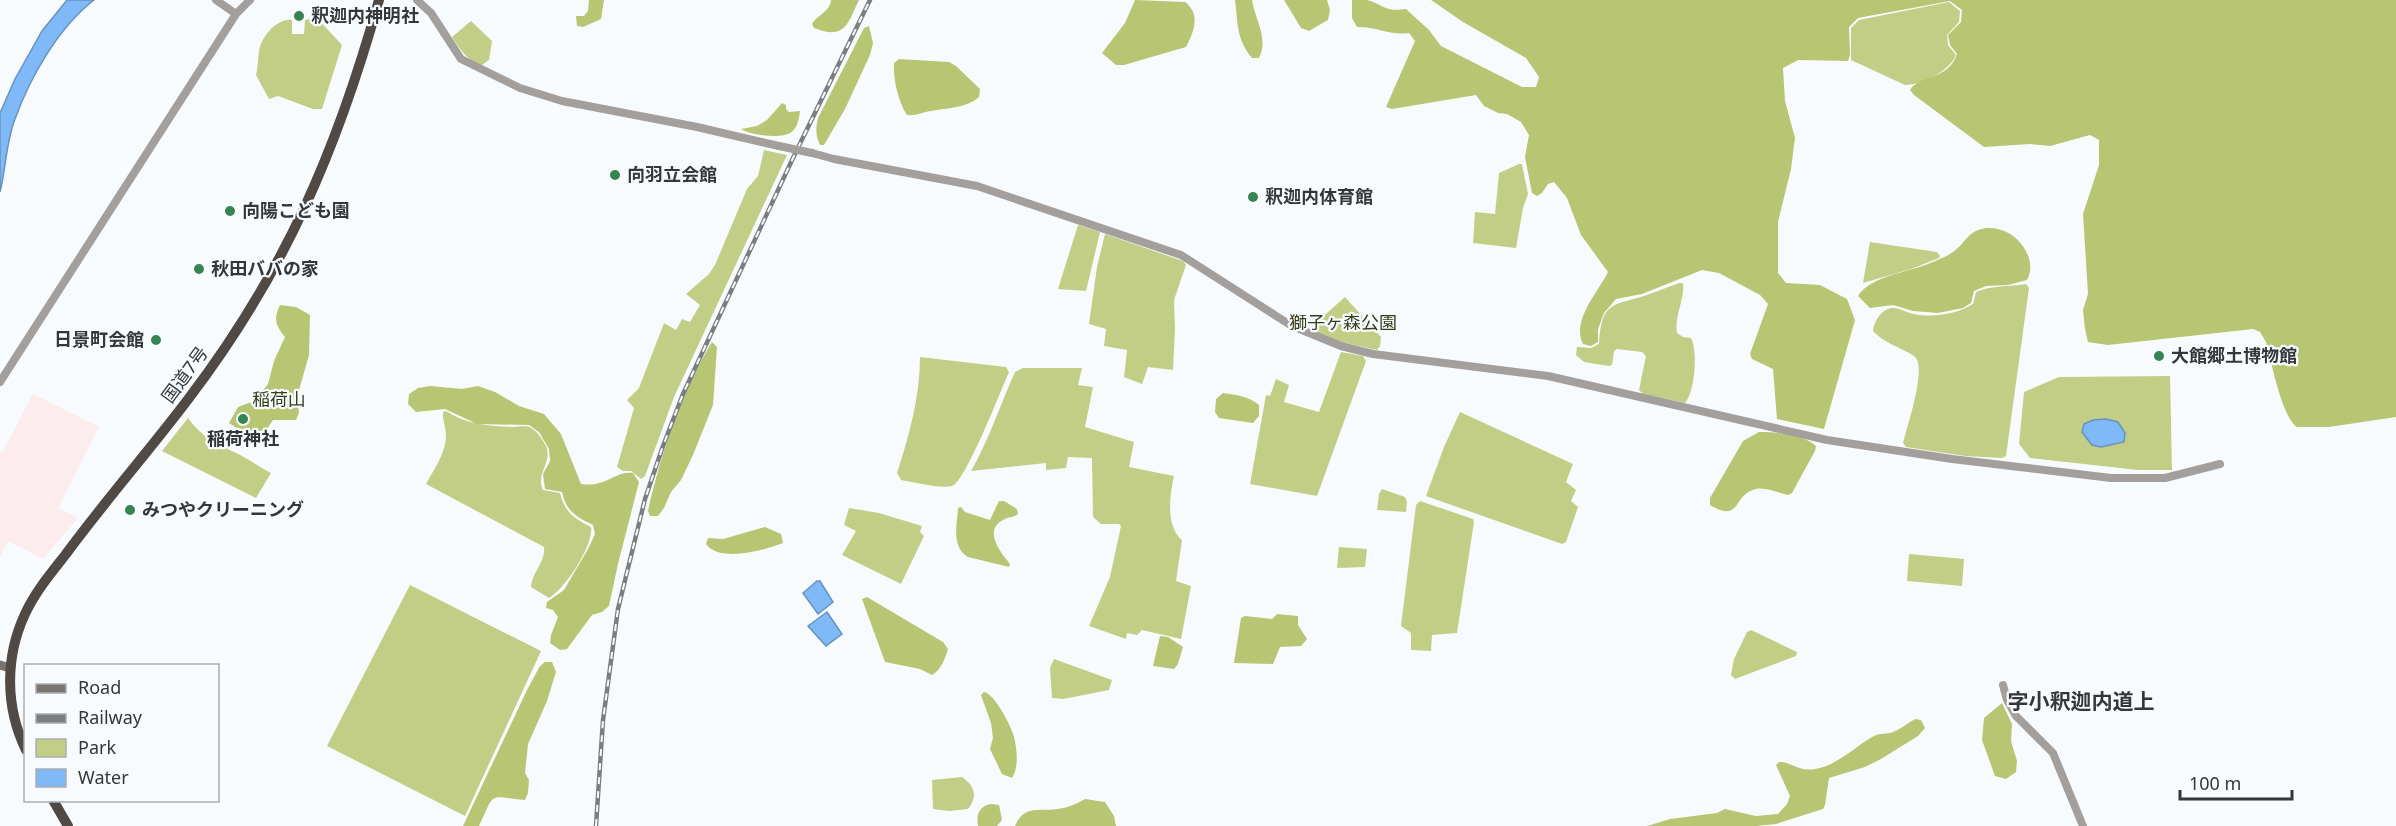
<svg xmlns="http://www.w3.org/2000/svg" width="2396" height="826" viewBox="0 0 2396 826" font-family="'Noto Sans','Noto Sans JP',sans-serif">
	<rect width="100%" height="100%" fill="#f8fbfe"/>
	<path fill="#fceced" d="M 33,394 L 99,427 L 58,508 L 78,518 L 43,559 L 8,541 L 0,556 L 0,453 L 2,453 Z"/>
	<path fill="#c2ce86" d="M 1949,2 L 1960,11 L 1959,22 L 1947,35 L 1948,45 L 1956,55 C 1949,71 1923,85 1905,85 L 1851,60 L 1851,28 L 1859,20 Z
		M 316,17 L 342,45 L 322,109 L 313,109 L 278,96 L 269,99 L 256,75 C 258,67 258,59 259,51 C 261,37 277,18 292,20 L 292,34 L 304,34 L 305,20 Z
		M 471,21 L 492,41 L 489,60 L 482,65 C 467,61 460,49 452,37 Z
		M 764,150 L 787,155 L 674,397 L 645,476 L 641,479 L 631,471 L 623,471 L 617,467 L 634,408 L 627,400 L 639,388 L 664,323 L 676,330 L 682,319 L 690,322 L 700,305 L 686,294 L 709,274 L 715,265 L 747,189 L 758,176 Z
		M 1519,164 L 1522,164 L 1528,194 L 1523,208 L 1516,248 L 1473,243 L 1475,212 L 1495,214 L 1499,173 Z
		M 1078,225 L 1100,232 L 1086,291 L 1058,289 Z
		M 1105,234 L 1183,261 L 1186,265 L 1174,300 L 1175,329 L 1173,370 L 1148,367 L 1142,384 L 1124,377 L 1127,350 L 1104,346 L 1106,329 L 1089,324 L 1097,267 Z
		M 1870,242 L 1937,252 L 1940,256 L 1939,258 L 1911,269 L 1863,283 Z
		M 1679,283 L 1683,283 C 1685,300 1674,316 1677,333 L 1683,337 L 1691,338 C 1698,351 1695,392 1685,403 L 1643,394 L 1639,390 L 1646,356 L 1642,352 L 1617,349 L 1614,351 L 1612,365 L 1609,366 L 1584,362 L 1576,355 L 1577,347 L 1591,348 L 1599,344 C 1602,303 1610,306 1644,296 C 1656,292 1668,287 1679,283 Z
		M 2026,284 L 2029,288 L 2006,456 L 2002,458 L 1965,456 L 1906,447 L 1903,443 C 1907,426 1928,366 1914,356 C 1900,347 1884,343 1873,331 C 1874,322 1881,309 1892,308 C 1899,307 1907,313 1914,314 C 1933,318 1957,314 1973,304 L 1976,292 C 1992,285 2009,287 2026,284 Z
		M 1345,297 L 1381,337 L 1380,346 L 1377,350 L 1329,339 L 1309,329 Z
		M 1341,352 L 1363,356 L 1366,361 L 1317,496 L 1250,484 L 1266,395 L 1270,396 L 1276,379 L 1289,385 L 1284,402 L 1319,412 Z
		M 920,357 L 1006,367 L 1009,372 C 1001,390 965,483 952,486 C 941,489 913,482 901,480 L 897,473 C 909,436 920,397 920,357 Z
		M 1023,368 L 1082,368 L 1078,385 L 1093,387 L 1085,427 L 1134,442 L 1129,467 L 1174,476 C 1170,494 1165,526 1182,540 L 1176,581 L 1191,586 L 1181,639 L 1142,630 L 1137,635 L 1127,633 L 1126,639 L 1089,626 L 1110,577 L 1121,526 L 1119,524 L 1101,524 L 1093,517 L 1092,458 L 1068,457 L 1066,468 L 1046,470 L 1046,463 L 971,471 C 989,440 1000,405 1015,372 Z
		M 2170,376 L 2172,470 L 2138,470 L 2030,458 L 2019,444 L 2024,392 L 2059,377 Z
		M 446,411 C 467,425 490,426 513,427 C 519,427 527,425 531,428 C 538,432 542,439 546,446 C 553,462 535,474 543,490 L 560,493 C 565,513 574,518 591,527 C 594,545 565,589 549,598 L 531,587 C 532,572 546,561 544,547 L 426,484 C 434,469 446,453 446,435 C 446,427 442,420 443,412 Z
		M 1460,412 L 1573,464 L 1566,482 L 1576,490 L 1571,501 L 1578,507 L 1566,542 L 1562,544 L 1426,496 L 1444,447 Z
		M 188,418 C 204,440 219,444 242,456 C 252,461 261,468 271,473 L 256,498 L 162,451 Z
		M 1382,489 L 1405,497 L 1407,502 L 1406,512 L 1377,510 L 1379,494 Z
		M 1420,501 L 1473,519 L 1474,522 L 1457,633 L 1432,635 L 1431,651 L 1411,650 L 1411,633 L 1401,626 L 1416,505 Z
		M 849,508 L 879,513 L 922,526 L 920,532 L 924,536 L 901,584 L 842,555 L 856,531 L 844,525 Z
		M 1339,547 L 1367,549 L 1365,567 L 1337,568 Z
		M 1909,554 L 1964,559 L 1962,586 L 1907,581 Z
		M 410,585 L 541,651 L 465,816 L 327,746 Z
		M 1751,630 L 1797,652 L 1796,656 L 1735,679 L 1731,675 L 1734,659 L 1747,632 Z
		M 1054,659 L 1112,680 L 1109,690 L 1063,699 L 1052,698 L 1050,668 Z
		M 962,777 C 975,786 978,797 968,809 L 949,811 L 933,809 L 932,780 Z"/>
	<path fill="#b8c573" d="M 589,0 L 604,0 L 601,19 L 583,27 L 577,26 L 576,16 L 584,16 L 588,11 Z
		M 831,0 L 859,0 C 847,25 845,40 814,28 L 812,24 C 818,14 830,12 831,0 Z
		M 1135,0 L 1185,2 C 1201,14 1194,32 1186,47 L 1124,65 L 1116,65 L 1102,53 L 1125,23 Z
		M 1235,0 L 1252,0 C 1255,20 1269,38 1259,58 L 1252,58 C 1236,39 1238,23 1235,0 Z
		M 1284,0 L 1327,0 L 1330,10 L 1328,20 L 1309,31 L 1301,28 Z
		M 1352,0 C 1356,0 1362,0 1367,0 C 1385,5 1383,12 1406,9 L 1429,30 L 1441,46 L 1522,87 L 1536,87 L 1539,77 L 1526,58 L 1463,22 L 1431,0 L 2396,0 L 2396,417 L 2329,427 L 2297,427 C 2282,418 2271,360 2266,342 L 2260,332 L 2253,329 L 2108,345 L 2088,342 L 2085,329 L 2083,310 L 2088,294 L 2083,214 L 2099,165 L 2099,140 L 2090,135 L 2050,146 L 2030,144 L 1984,147 L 1914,95 L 1910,90 C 1920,74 1948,81 1957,54 L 1950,45 L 1948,35 L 1961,22 L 1962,10 L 1950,1 L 1858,18 L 1849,27 L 1850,55 L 1848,61 L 1798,60 L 1783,68 L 1785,101 L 1795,138 L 1791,169 L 1778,222 L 1778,273 L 1786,283 L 1820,285 L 1847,299 L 1855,320 L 1824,429 L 1777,419 L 1773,369 L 1752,359 L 1750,354 L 1768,304 L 1760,295 L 1719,273 L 1702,270 L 1642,294 L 1616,299 L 1604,313 L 1598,329 L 1598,342 L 1591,346 L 1583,344 C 1571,321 1598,292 1608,272 L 1581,235 L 1567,198 L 1554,182 L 1548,184 L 1542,193 L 1537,196 L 1532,193 L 1525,157 L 1529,135 L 1521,122 L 1507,114 L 1498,113 L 1484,106 L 1476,95 L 1392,109 L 1386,107 L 1415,41 L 1409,33 C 1390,36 1375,26 1357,27 L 1352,18 Z
		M 869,26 L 873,43 L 870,55 L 845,109 L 824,145 L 820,145 C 815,135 816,128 818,118 L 864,28 Z
		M 899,59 L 949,62 L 956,66 L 980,89 L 979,97 C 967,108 947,108 931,111 C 922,112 917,116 907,115 C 898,102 893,78 894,63 Z
		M 782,103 L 786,105 L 786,109 L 789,112 L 800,111 C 799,120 797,129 790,133 C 781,139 749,135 741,129 L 757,126 L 767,120 Z
		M 1986,228 C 1990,228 1996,228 2001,230 C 2020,235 2038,261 2027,280 L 2008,285 L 1986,286 L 1974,291 L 1971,303 L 1963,308 L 1938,313 L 1913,311 L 1893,305 L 1870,308 L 1858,296 C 1870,276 1910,272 1933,262 C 1939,259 1948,256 1953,252 C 1967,242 1967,231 1986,228 Z
		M 280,305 L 296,307 L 310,315 L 309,355 L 297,397 L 299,413 L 296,420 L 273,420 L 261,438 L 252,438 L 229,423 L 238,407 L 254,401 L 268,384 L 274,361 L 285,337 C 276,326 273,319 280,305 Z
		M 712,342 L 717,347 L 713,405 L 693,455 L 681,480 L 671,492 L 664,508 L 658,516 L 650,516 L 648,511 C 660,456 682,390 712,342 Z
		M 430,386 L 462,389 L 478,386 L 495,392 L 519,406 L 544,414 L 561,434 L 581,484 C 606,488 616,470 633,473 L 639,482 L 618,564 L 609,606 L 602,612 L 592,615 L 567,649 L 560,650 L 550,643 L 551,635 L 558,617 L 553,610 L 546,608 L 547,602 L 564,590 L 588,549 L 595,534 L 593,525 C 576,517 566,511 562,492 L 545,489 L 543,474 L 550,461 L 549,449 L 539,432 L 529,425 L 477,424 L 445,409 L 416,412 L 408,404 L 409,394 L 418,388 Z
		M 1223,393 C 1237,395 1248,396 1259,405 L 1259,416 L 1253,423 L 1219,418 L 1215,412 L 1216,399 Z
		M 1759,432 C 1776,432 1803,434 1816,446 L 1815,451 L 1792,493 L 1788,495 C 1779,493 1765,487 1756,489 C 1732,494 1742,524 1710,505 L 1710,498 L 1743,441 Z
		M 999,501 L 1004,501 L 1017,509 L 1018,514 C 1013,518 1011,516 1005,519 C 982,529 1000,552 1010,564 L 1009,567 L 968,557 C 951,547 957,525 958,508 L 961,507 L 965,512 L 990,520 Z
		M 765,527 L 781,534 L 783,543 C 766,550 719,563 706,544 L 708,538 L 723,539 Z
		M 867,597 L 943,642 L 948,649 C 945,659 941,670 932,675 L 920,669 L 885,662 L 862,599 Z
		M 1277,614 L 1298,616 L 1298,625 L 1307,639 L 1301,646 L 1280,647 L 1273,664 L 1234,663 L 1241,618 L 1245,616 L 1272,619 Z
		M 1160,636 L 1168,637 L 1183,647 L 1178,664 L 1174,669 L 1153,666 Z
		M 545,662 L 552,662 L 556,672 L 547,701 L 528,744 L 525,773 L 529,780 L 528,793 L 525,800 C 488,797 496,789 479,826 L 463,826 L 527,690 L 540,666 Z
		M 984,692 C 994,693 1012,727 1014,737 C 1017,749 1019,768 1012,778 L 1002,774 L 990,749 L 993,738 L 991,723 L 981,695 Z
		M 2002,703 L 2012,724 L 2011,741 L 2017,761 L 2016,772 L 2006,779 L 1995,776 L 1982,740 L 1984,718 Z
		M 1915,719 L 1921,720 L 1925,728 L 1918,736 L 1881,759 L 1865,767 L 1829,778 L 1825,805 L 1823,809 L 1776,824 L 1756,826 L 1647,826 L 1670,819 L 1717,813 L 1725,809 L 1756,816 L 1778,814 L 1787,804 L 1790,796 L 1776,765 L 1779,762 C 1790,761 1798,772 1815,769 C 1836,766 1855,747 1872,737 C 1879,733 1884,734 1890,733 C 1898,731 1908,723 1915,719 Z
		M 1085,799 L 1105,802 L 1114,816 L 1116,826 L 1015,826 C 1025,804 1038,812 1057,809 C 1067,808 1077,804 1085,799 Z
		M 991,804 L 999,805 L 1002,820 L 997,826 L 978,826 C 976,815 979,806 991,804 Z"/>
	<path fill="#7fb9f7" stroke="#6892be" stroke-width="1.5" d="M 67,0 L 94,0 C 59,27 30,77 15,119 C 6,142 6,168 0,192 L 0,113 L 15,79 L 42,31 Z
		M 2106,419 L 2118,422 L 2125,433 L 2124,442 L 2101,447 L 2092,445 L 2082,432 L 2084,424 L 2093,420 Z
		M 817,581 L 820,581 L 833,602 L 818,614 L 803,593 Z
		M 827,612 L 842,634 L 826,646 L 808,626 Z"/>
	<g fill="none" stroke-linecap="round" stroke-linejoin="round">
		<path stroke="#a39f9d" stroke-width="8" d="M 216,0 L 236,14
			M 417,0 L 431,13 L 461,59 L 520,88 L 562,101 L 697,127 L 779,146
			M 812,153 L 834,159 L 977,186 L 1181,255 L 1292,326 L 1341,346 L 1373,354 L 1548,376 L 1827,440 L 1952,459 L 2111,478 L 2165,478 L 2220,464
			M 0,382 L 236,14 L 250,0
			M 2003,685 L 2007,700 L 2016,716 L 2053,753 L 2083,826"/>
		<path stroke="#7a7470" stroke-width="9" d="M 0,665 L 10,668"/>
		<path stroke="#504944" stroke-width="10" d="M 26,750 C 5,707 5,657 25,614 C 35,592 51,573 66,554 C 105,501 149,451 189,398 C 285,272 337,150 379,0
			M 53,800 L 68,826"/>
		<defs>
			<path id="rail" d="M 596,826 L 603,720 L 618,609 L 645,499 L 663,446 L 683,394 L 793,158 L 870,0"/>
		</defs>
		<use href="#rail" stroke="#7b7e81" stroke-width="4.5"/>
		<use href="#rail" stroke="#f8fbfe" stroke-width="2" stroke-dasharray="7" stroke-linecap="butt"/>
		<path stroke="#a39f9d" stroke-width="8" d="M 779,146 L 812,153"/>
	</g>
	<g fill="#378453" stroke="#f8fbfe" stroke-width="2">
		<circle cx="299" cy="16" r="6"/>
		<circle cx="615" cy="175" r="6"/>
		<circle cx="1253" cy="197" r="6"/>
		<circle cx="230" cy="211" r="6"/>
		<circle cx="199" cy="269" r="6"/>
		<circle cx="156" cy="340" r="6"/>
		<circle cx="2159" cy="356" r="6"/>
		<circle cx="243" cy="419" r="6"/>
		<circle cx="130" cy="510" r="6"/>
	</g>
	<g text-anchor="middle" stroke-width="4.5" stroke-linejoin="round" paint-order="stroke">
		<g font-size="18" font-weight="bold" fill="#34373a" stroke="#f8fbfe" text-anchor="start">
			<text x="311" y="22">釈迦内神明社</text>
			<text x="627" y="181">向羽立会館</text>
			<text x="1265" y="203">釈迦内体育館</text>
			<text x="242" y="217">向陽こども園</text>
			<text x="211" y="275">秋田ババの家</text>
			<text x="144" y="346" text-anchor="end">日景町会館</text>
			<text x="2171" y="362">大館郷土博物館</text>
			<text x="243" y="445" text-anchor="middle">稲荷神社</text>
			<text x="142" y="516">みつやクリーニング</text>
		</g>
		<g font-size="18" fill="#373c19" stroke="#f8fbfe">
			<text x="1343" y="329">獅子ヶ森公園</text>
			<text x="279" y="406">稲荷山</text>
		</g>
		<g font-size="18" fill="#34373a" stroke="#f8fbfe">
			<text transform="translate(185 375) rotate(-54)" y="6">国道7号</text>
		</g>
		<g font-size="21" font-weight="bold" fill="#34373a" stroke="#f8fbfe">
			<text x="2081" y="709">字小釈迦内道上</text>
		</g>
	</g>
	<rect x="24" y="664" width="195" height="138" fill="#f8fbfe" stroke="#aaadb0" stroke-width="1.5"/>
	<rect x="36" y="684" width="30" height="9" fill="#7a7470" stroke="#aaadb0" stroke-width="1.5"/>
	<text x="78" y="694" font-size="18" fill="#34373a">Road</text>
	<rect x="36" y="714" width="30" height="9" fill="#7b7e81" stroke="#aaadb0" stroke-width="1.5"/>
	<text x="78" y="724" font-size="18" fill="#34373a">Railway</text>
	<rect x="36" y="739" width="30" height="18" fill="#c2ce86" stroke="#aaadb0" stroke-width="1.5"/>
	<text x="78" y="754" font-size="18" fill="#34373a">Park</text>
	<rect x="36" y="769" width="30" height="18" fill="#7fb9f7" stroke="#aaadb0" stroke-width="1.5"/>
	<text x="78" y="784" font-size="18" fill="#34373a">Water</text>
	<path d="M2180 790v9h112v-9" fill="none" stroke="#34373a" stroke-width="3"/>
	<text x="2189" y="790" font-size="18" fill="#34373a" stroke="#f8fbfe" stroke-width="4.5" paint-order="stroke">100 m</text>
</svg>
